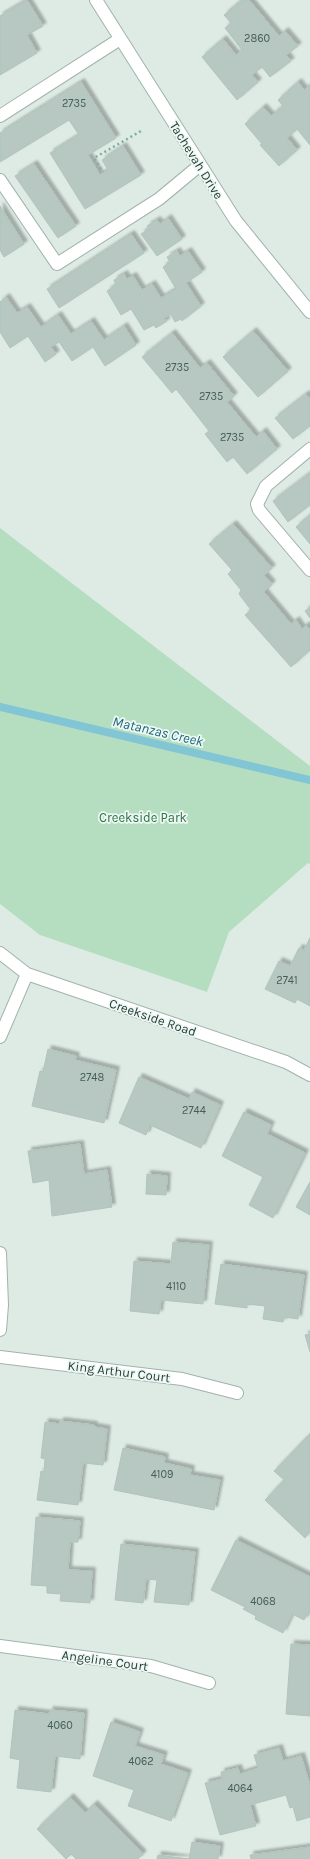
<svg xmlns="http://www.w3.org/2000/svg" width="310" height="1859" viewBox="0 0 310 1859" font-family="Karla,sans-serif">
	<defs>
		<filter id="shadow"><feDropShadow dx="3.5" dy="-3.5" stdDeviation="1" flood-color="#0004"/></filter>
	</defs>
	<rect width="100%" height="100%" fill="#deebe5"/>
	<path fill="#b5dec1" d="M 0,528 L 310,766 L 310,864 L 308,863 L 229,932 L 207,992 L 40,935 L 0,904 Z"/>
	<g fill="none" stroke-linecap="round" stroke-linejoin="round">
		<path stroke="#82c5d4" stroke-width="8" d="M 0,707 L 310,780"/>
	</g>
	<path fill="#b6c8c1" stroke="#b0c4bc" filter="url(#shadow)" d="M 27,0 L 43,26 L 27,35 L 37,53 L 0,75 L 0,16 Z
		M 242,0 L 249,0 L 279,36 L 285,31 L 298,46 L 286,55 L 291,61 L 270,77 L 262,67 L 252,75 L 258,82 L 237,100 L 202,57 L 223,39 L 236,55 L 242,50 L 225,28 L 231,23 L 224,15 Z
		M 81,82 L 116,138 L 88,155 L 100,175 L 108,170 L 102,160 L 123,146 L 141,175 L 85,209 L 50,153 L 79,135 L 69,120 L 0,162 L 0,133 Z
		M 298,82 L 304,90 L 310,85 L 310,145 L 297,129 L 287,138 L 297,150 L 279,166 L 260,145 L 262,144 L 245,124 L 263,107 L 271,116 L 283,106 L 278,100 Z
		M 34,164 L 76,226 L 58,238 L 15,176 Z
		M 0,206 L 24,244 L 4,257 L 0,250 Z
		M 168,218 L 182,239 L 157,256 L 141,234 L 149,229 L 147,226 L 157,220 L 160,224 Z
		M 131,234 L 144,253 L 59,308 L 47,289 Z
		M 177,251 L 180,256 L 188,251 L 202,272 L 186,283 L 201,306 L 182,321 L 181,319 L 175,322 L 171,314 L 164,318 L 167,321 L 156,328 L 154,325 L 144,330 L 131,309 L 121,315 L 107,291 L 116,285 L 114,280 L 124,274 L 127,279 L 133,276 L 142,290 L 152,284 L 161,298 L 176,289 L 163,267 L 170,262 L 167,257 Z
		M 6,297 L 17,313 L 27,307 L 41,327 L 58,315 L 71,334 L 91,321 L 104,340 L 124,326 L 136,345 L 105,366 L 93,347 L 72,361 L 59,342 L 51,347 L 56,354 L 45,362 L 28,336 L 10,348 L 0,332 L 0,302 Z
		M 253,331 L 288,371 L 258,397 L 223,357 Z
		M 172,333 L 200,368 L 207,363 L 234,396 L 227,402 L 256,437 L 263,431 L 277,449 L 247,474 L 233,457 L 227,462 L 205,434 L 209,431 L 176,389 L 172,393 L 142,357 Z
		M 306,394 L 310,399 L 310,426 L 293,439 L 275,418 Z
		M 310,473 L 310,505 L 288,522 L 273,501 Z
		M 310,515 L 310,544 L 296,527 Z
		M 233,524 L 272,568 L 264,575 L 272,584 L 264,592 L 291,624 L 296,620 L 302,629 L 306,625 L 310,630 L 310,650 L 291,667 L 245,615 L 251,610 L 239,594 L 241,590 L 228,574 L 232,570 L 209,544 Z
		M 310,607 L 310,618 L 305,611 Z
		M 310,938 L 310,1006 L 297,999 L 295,1003 L 265,989 L 279,961 L 290,966 L 299,948 L 304,950 Z
		M 48,1049 L 76,1056 L 75,1060 L 116,1070 L 104,1123 L 32,1106 L 40,1071 L 43,1072 Z
		M 139,1077 L 189,1099 L 192,1092 L 220,1105 L 201,1148 L 150,1125 L 146,1135 L 119,1123 Z
		M 244,1112 L 271,1125 L 267,1134 L 305,1153 L 273,1218 L 249,1205 L 263,1177 L 222,1156 Z
		M 80,1144 L 84,1174 L 107,1170 L 112,1207 L 52,1216 L 49,1180 L 33,1183 L 28,1151 Z
		M 147,1174 L 167,1176 L 166,1195 L 146,1194 Z
		M 310,1182 L 310,1215 L 296,1207 Z
		M 173,1242 L 209,1245 L 203,1304 L 161,1300 L 159,1314 L 130,1311 L 134,1261 L 171,1264 Z
		M 221,1264 L 304,1275 L 298,1319 L 284,1317 L 283,1322 L 263,1319 L 265,1306 L 247,1304 L 247,1308 L 215,1304 Z
		M 310,1334 L 310,1352 L 305,1335 Z
		M 60,1421 L 94,1425 L 94,1427 L 107,1429 L 103,1465 L 83,1463 L 78,1505 L 37,1500 L 41,1471 L 44,1472 L 45,1459 L 41,1458 L 45,1422 L 60,1424 Z
		M 308,1436 L 310,1437 L 310,1532 L 305,1538 L 265,1500 L 284,1480 L 274,1471 Z
		M 123,1448 L 165,1457 L 164,1463 L 191,1469 L 190,1475 L 220,1480 L 214,1510 L 114,1490 Z
		M 36,1517 L 80,1521 L 78,1542 L 70,1542 L 68,1570 L 92,1571 L 90,1603 L 60,1601 L 61,1594 L 47,1593 L 47,1586 L 31,1585 Z
		M 236,1540 L 310,1577 L 310,1609 L 304,1620 L 292,1614 L 283,1633 L 255,1619 L 256,1616 L 243,1609 L 245,1607 L 211,1590 Z
		M 121,1544 L 195,1552 L 189,1605 L 154,1602 L 157,1580 L 146,1579 L 143,1603 L 115,1600 Z
		M 291,1644 L 310,1645 L 310,1716 L 286,1714 Z
		M 15,1710 L 49,1714 L 50,1710 L 84,1713 L 80,1759 L 55,1756 L 51,1792 L 17,1788 L 20,1760 L 10,1758 Z
		M 111,1722 L 140,1732 L 135,1746 L 164,1755 L 161,1764 L 188,1773 L 171,1821 L 128,1806 L 134,1790 L 93,1776 Z
		M 279,1748 L 283,1761 L 301,1756 L 310,1785 L 310,1817 L 297,1821 L 293,1807 L 290,1808 L 286,1795 L 250,1805 L 256,1826 L 220,1835 L 205,1783 L 222,1779 L 221,1772 L 238,1768 L 240,1774 L 258,1768 L 254,1755 Z
		M 70,1797 L 85,1813 L 94,1804 L 143,1854 L 138,1859 L 76,1859 L 71,1854 L 66,1859 L 37,1829 Z
		M 192,1842 L 220,1846 L 218,1859 L 157,1859 L 158,1855 L 189,1859 Z
		M 310,1847 L 310,1859 L 251,1859 L 250,1855 Z"/>
	<g fill="none" stroke-linecap="round" stroke-linejoin="round">
		<defs>
			<path id="lane" d="M 0,116 L 120,39
				M 0,180 L 57,264 L 159,199 L 200,165
				M 310,449 L 266,486 L 257,504 L 259,510 L 310,570"/>
			<path id="street" d="M 96,0 L 236,221 L 310,312
				M 0,953 L 27,974 L 286,1062 L 310,1075
				M 0,1037 L 27,974
				M 0,1253 L 2,1305 L 0,1330
				M 0,1357 L 182,1379 L 237,1393
				M 0,1646 L 151,1666 L 209,1683"/>
		</defs>
		<use href="#lane" stroke="#a1b3ac" stroke-width="14"/>
		<use href="#street" stroke="#a1b3ac" stroke-width="14"/>
		<path stroke="#7cb0a1" stroke-width="2.5" stroke-dasharray="2 3" stroke-linecap="butt" d="M 101,169 L 94,158 L 141,131"/>
		<use href="#lane" stroke="#fff" stroke-width="12"/>
		<use href="#street" stroke="#fff" stroke-width="12"/>
	</g>
	<g text-anchor="middle" stroke-width="3.5" stroke-linejoin="round" paint-order="stroke">
		<g font-size="11" fill="#455e57">
			<text x="257" y="42">2860</text>
			<text x="74" y="107">2735</text>
			<text x="177" y="371">2735</text>
			<text x="211" y="400">2735</text>
			<text x="232" y="441">2735</text>
			<text x="287" y="984">2741</text>
			<text x="92" y="1081">2748</text>
			<text x="194" y="1114">2744</text>
			<text x="176" y="1290">4110</text>
			<text x="162" y="1478">4109</text>
			<text x="263" y="1605">4068</text>
			<text x="60" y="1729">4060</text>
			<text x="141" y="1765">4062</text>
			<text x="240" y="1792">4064</text>
		</g>
		<g font-size="13" fill="#1f3b34" stroke="#eef7f3">
			<text transform="translate(197 160) rotate(58)" y="5">Tachevah Drive</text>
			<text transform="translate(153 1017) rotate(19)" y="5">Creekside Road</text>
			<text transform="translate(119 1371) rotate(7)" y="5">King Arthur Court</text>
			<text transform="translate(105 1660) rotate(8)" y="5">Angeline Court</text>
		</g>
		<g font-size="13" fill="#277446" stroke="#eef7f3">
			<text x="143" y="822">Creekside Park</text>
		</g>
		<g font-size="14" font-style="italic" fill="#16677a" stroke="#eef7f3">
			<text transform="translate(158 731) rotate(13)" y="5">Matanzas Creek</text>
		</g>
	</g>
</svg>
